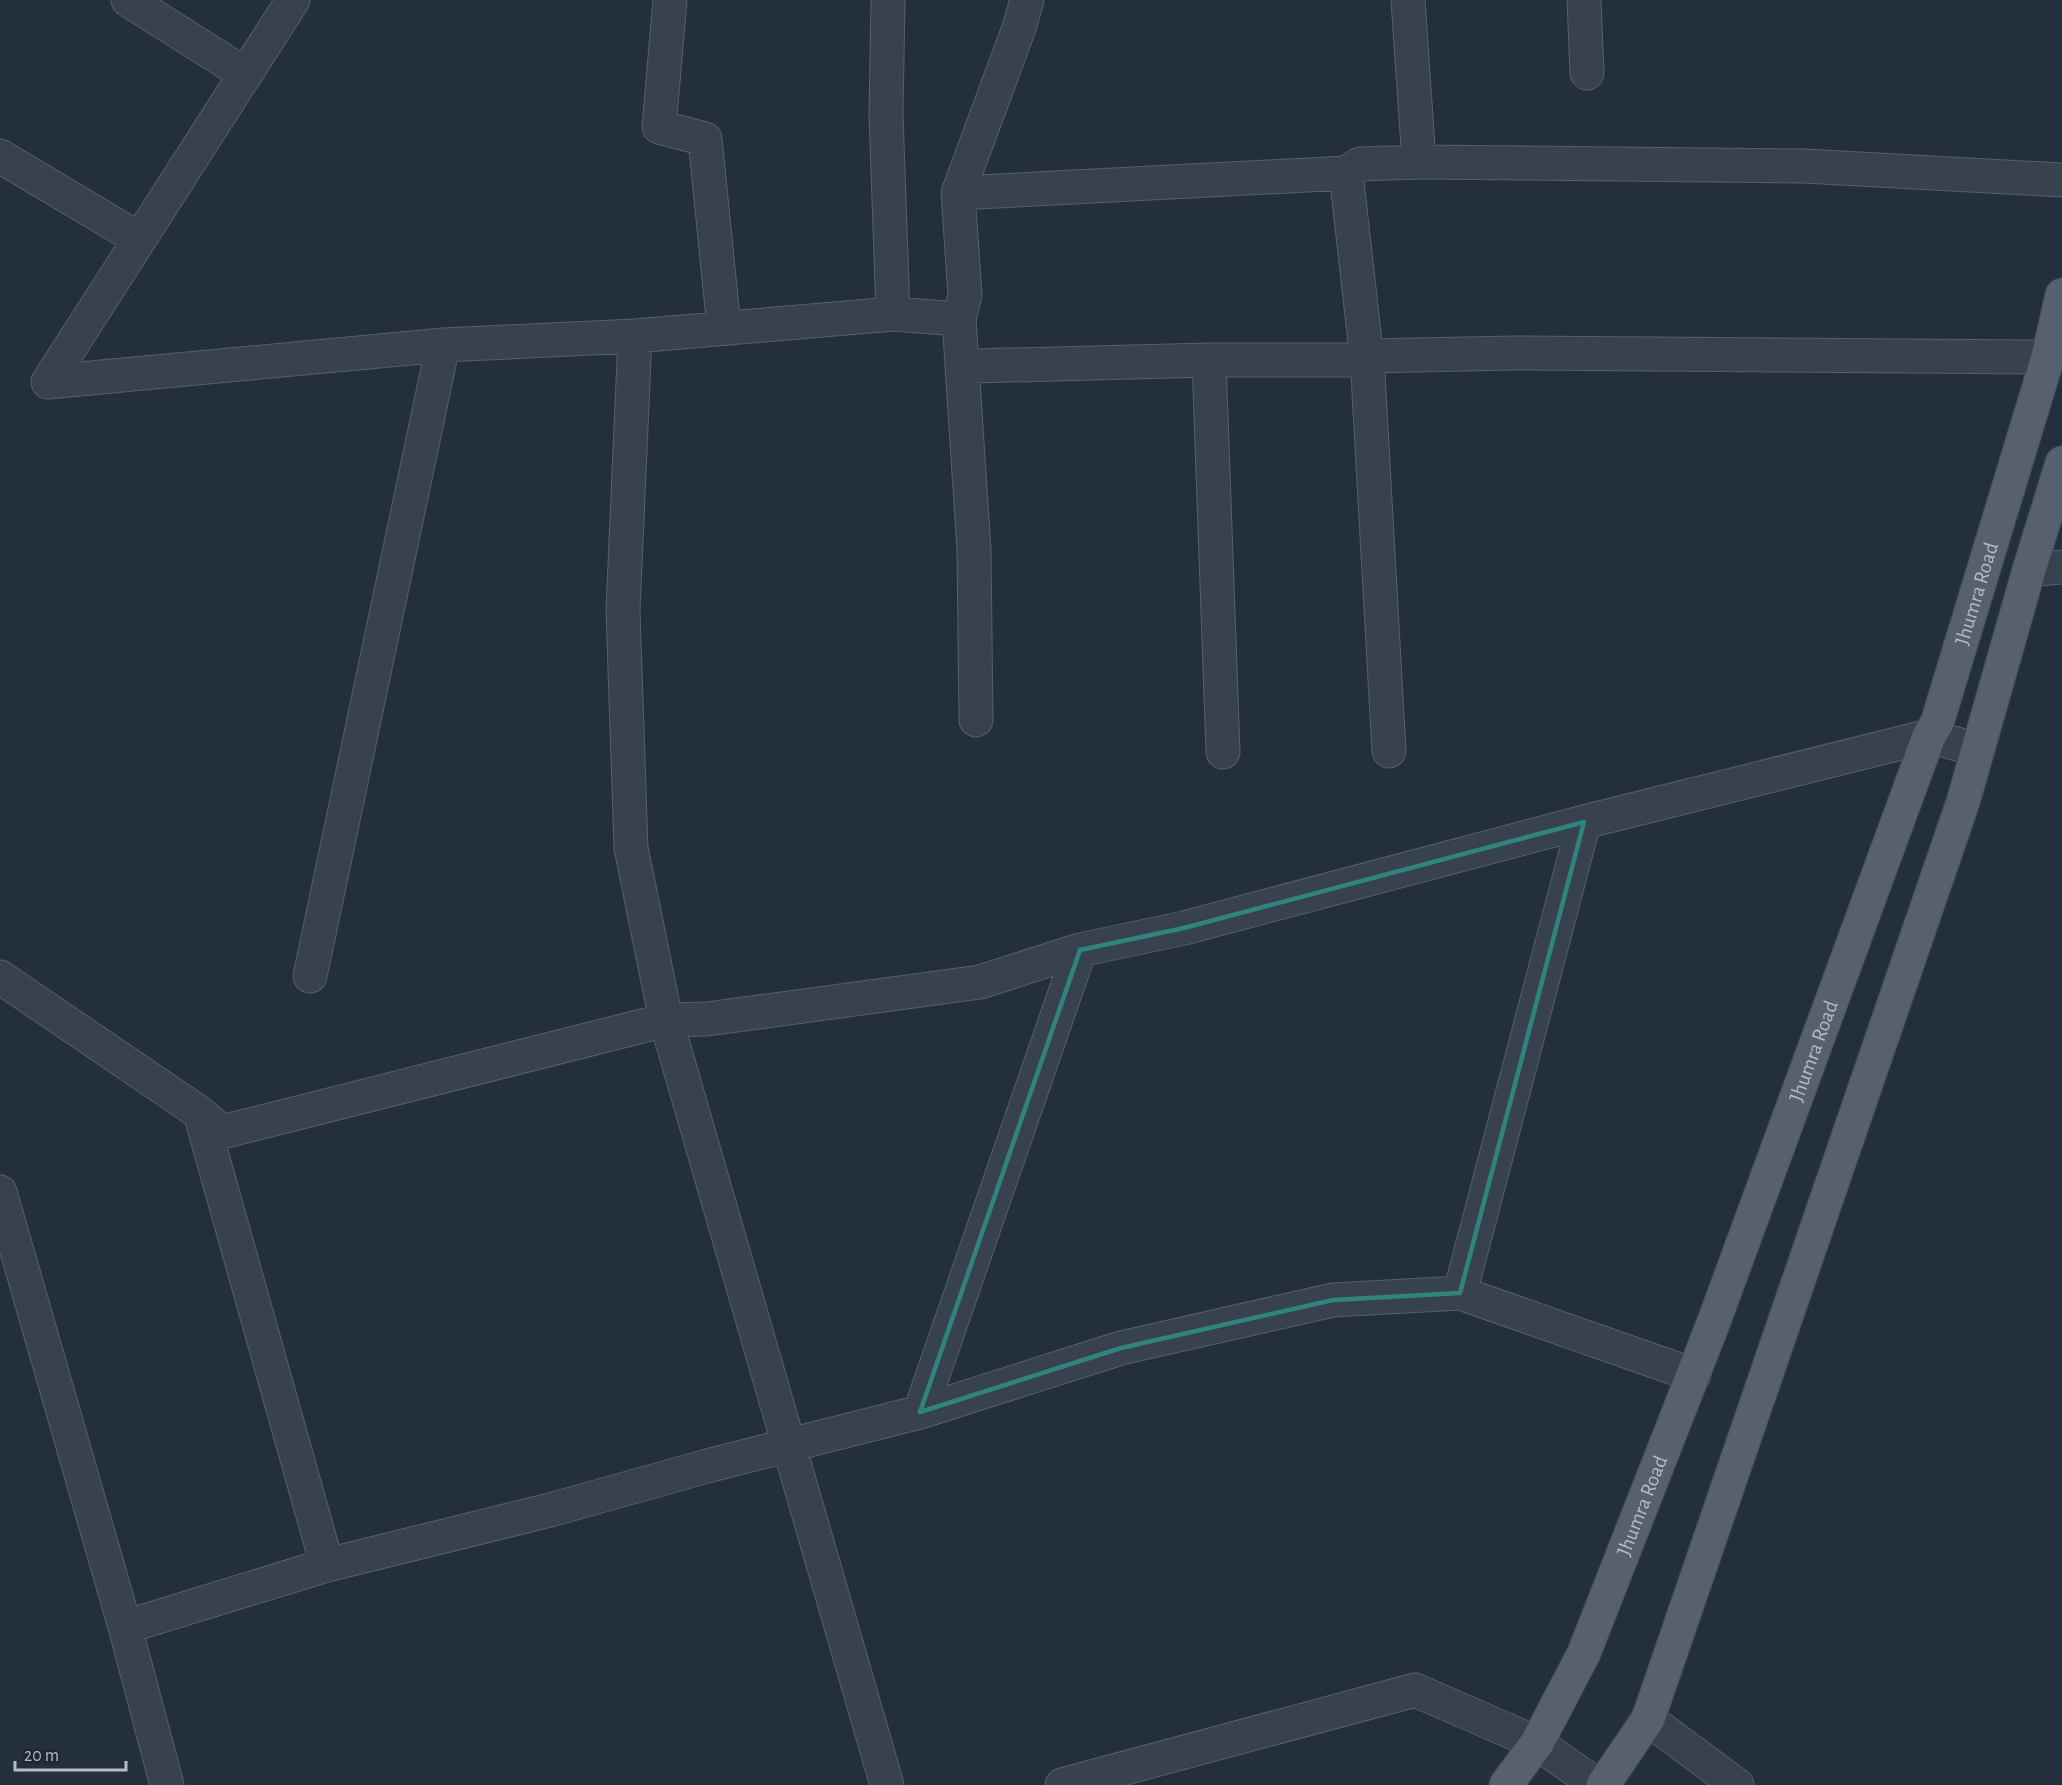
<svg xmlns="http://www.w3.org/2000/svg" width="2062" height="1785" viewBox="0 0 2062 1785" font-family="'Alegreya Sans',sans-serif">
	<rect width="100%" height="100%" fill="#242f3e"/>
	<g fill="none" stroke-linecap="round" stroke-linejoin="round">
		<defs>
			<path id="street" d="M 128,0 L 245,74
				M 293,0 L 48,382 L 443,345 L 635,336 L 893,314 L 959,319
				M 670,0 L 659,127 L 705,139 L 724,328
				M 888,0 L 886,114 L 893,314
				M 1408,0 L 1419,162
				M 1584,0 L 1587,73
				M 0,156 L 139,239
				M 1346,173 L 1367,360
				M 958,193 L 1346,173 L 1360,164 L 1419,162 L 1804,166 L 2062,180
				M 635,336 L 623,610 L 631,848 L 666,1020 L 887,1785
				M 1367,356 L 1389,751
				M 1209,360 L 1223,752
				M 964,375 L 972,366 L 1209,360 L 1367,360 L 1367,356 L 1514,353 L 2048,357
				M 2029,570 L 2062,567
				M 976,720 L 974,550 L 959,319 L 965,295 L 958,193 L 1019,28 L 1027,0
				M 310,976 L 443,345
				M 0,977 L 200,1113 L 222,1132 L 666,1020 L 707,1019 L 980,982 L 1080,950 L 1184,928 L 1584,822 L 1929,736 L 1978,750
				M 200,1113 L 327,1565
				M 0,1192 L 125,1627 L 167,1785
				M 1460,1293 L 1584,822
				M 920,1412 L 1080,950
				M 125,1627 L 327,1565 L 550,1510 L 707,1466 L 920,1412 L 1121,1348 L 1333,1300 L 1460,1293 L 1694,1375
				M 1648,1719 L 1737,1785
				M 1062,1785 L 1415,1690 L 1537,1743 L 1597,1785"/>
			<g id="primary">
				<path id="s1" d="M 1506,1785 L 1537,1743 L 1584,1653 L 1713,1324 L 1929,736 L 1937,723 L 2048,357 L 2062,295"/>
				<path d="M 1603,1785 L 1648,1719 L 1963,802 L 2029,570 L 2062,463"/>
			</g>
		</defs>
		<use href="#street" stroke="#565f6c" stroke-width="35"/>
		<use href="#primary" stroke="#414a57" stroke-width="35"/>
		<use href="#street" stroke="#38414e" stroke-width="33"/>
		<use href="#primary" stroke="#56606e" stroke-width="33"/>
	</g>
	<path fill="none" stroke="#308480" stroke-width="4.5" stroke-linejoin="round" d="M 1584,822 L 1460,1293 L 1333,1300 L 1121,1348 L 920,1412 L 1080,950 L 1184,928 Z"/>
	<g text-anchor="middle" stroke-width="4.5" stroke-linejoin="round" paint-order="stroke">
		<g font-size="21" fill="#b4bcc9" stroke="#1d2633">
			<text dy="7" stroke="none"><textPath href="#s1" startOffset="1284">Jhumra Road</textPath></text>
			<text dy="7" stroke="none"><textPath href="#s1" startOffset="798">Jhumra Road</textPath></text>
			<text dy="7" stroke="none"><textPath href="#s1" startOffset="312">Jhumra Road</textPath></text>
		</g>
	</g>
	<path d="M15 1761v9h111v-9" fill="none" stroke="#b4bcc9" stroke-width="3"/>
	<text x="24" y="1761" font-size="18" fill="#b4bcc9" stroke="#1d2633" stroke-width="4.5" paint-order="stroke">20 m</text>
</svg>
